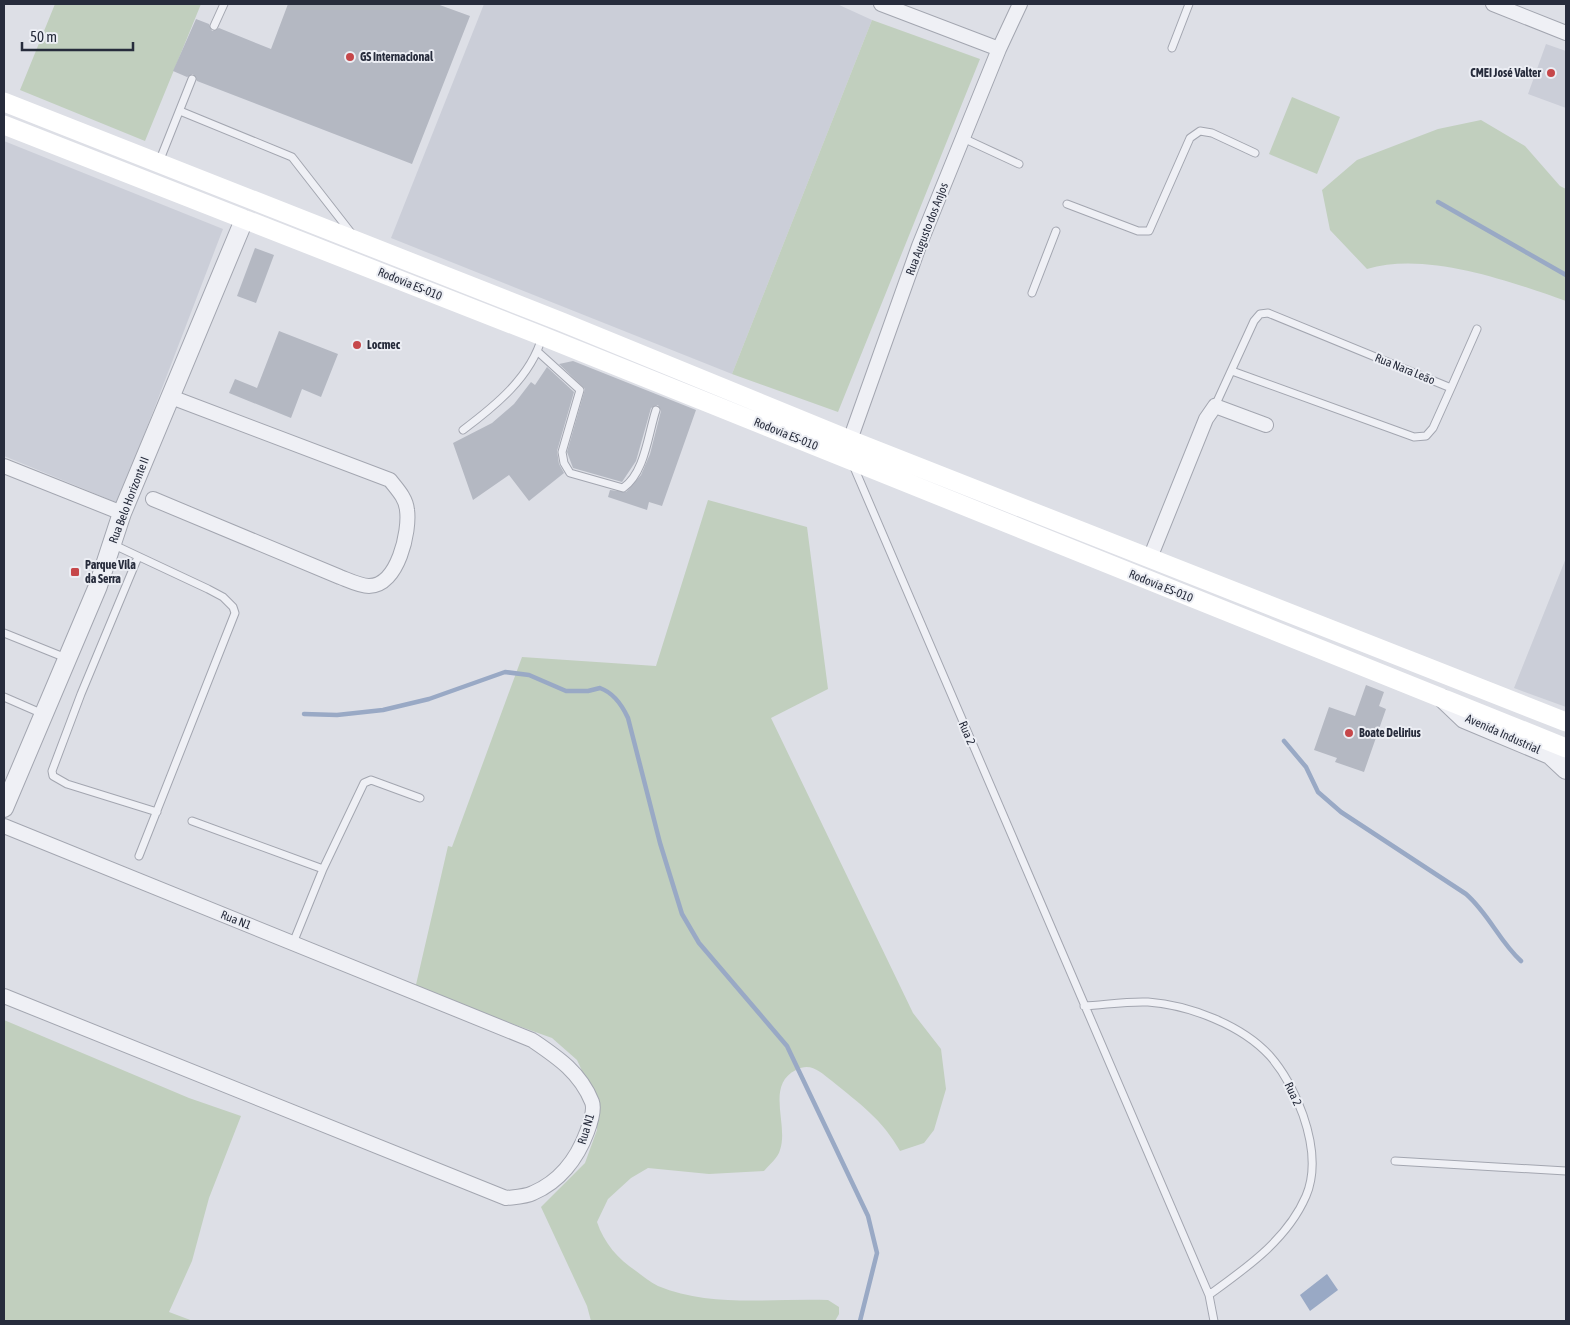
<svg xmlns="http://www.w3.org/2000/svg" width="1570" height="1325" viewBox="0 0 1570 1325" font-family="'Asap Condensed',sans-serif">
	<rect width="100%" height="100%" fill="#dddfe6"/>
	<path fill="#cbced8" d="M 484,4 L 837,4 L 872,20 L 732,374 L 391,238 Z
		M 1546,44 L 1566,51 L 1566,108 L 1528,94 Z
		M 4,141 L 223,229 L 118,503 L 4,456 Z
		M 1566,558 L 1566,707 L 1514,688 Z"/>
	<path fill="#c1cfbe" d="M 55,4 L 201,4 L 145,141 L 20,90 Z
		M 872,20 L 980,59 L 838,412 L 732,374 Z
		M 1292,97 L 1340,117 L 1317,174 L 1269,154 Z
		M 1481,120 L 1525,146 L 1560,186 L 1566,189 L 1566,301 C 1509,281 1426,251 1367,269 L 1330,230 L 1322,190 L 1357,160 L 1438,129 Z
		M 708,500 L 807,527 L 828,689 L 771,718 L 913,1013 L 941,1049 L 946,1089 L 934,1130 L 924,1143 L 900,1151 C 882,1119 860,1104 832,1081 C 820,1072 811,1062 796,1070 C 765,1085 789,1125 780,1150 C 778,1158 769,1165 764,1171 L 709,1174 L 648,1168 L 631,1178 L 608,1199 L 597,1222 C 604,1243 618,1259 636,1271 C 643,1276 650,1282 658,1286 C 712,1308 771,1298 828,1300 L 839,1307 L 839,1314 L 835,1321 L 591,1321 L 587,1306 L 541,1207 L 585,1163 L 597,1130 L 597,1103 L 577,1060 L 552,1038 L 415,989 L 448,846 L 452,847 L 522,657 L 656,666 Z
		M 4,1020 L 189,1098 L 241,1116 L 209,1198 L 192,1261 L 169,1312 L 193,1321 L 4,1321 Z"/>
	<path fill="#99a9c5" d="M 1327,1274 L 1338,1290 L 1310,1311 L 1300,1295 Z"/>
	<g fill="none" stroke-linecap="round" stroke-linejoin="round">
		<path stroke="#99a9c5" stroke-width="4.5" d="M 1438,202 L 1566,275
			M 304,714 L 337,715 L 383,710 L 429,699 L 505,672 L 529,675 L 566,691 L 588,691 L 600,688 C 614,693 622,705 628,718 L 660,843 L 682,914 L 699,943 L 787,1046 L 868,1216 L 877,1253 L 860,1321
			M 1284,741 L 1306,767 L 1318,792 L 1341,812 L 1466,894 C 1489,914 1499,941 1521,961"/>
	</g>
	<path fill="#b4b8c2" d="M 288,4 L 437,4 L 470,16 L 412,164 L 197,81 L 193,74 L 187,77 L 173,71 L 196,19 L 209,24 L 212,31 L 219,28 L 271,49 Z
		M 255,248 L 274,255 L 256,303 L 237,296 Z
		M 279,331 L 338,354 L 321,397 L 302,389 L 291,418 L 229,393 L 235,379 L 257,388 Z
		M 573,361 L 696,410 L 662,506 L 649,502 L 647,510 L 608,497 L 610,490 L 626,492 L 641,475 L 650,454 L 661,411 L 658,405 L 651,408 L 636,461 L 622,482 L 573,468 L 567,452 L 585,389 L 559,364 Z
		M 547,367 L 574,392 L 557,451 L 559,464 L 564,473 L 529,501 L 509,475 L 473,500 L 453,443 L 492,423 L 514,404 L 531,382 L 535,385 Z
		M 1366,685 L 1384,692 L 1379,706 L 1386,709 L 1364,772 L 1335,762 L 1337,758 L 1314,750 L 1329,707 L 1355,716 Z"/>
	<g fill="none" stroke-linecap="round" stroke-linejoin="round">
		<defs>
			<path id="service" d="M 214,26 L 224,4
				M 1172,48 L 1189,4
				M 180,111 L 292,157 L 352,234
				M 963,138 L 1019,164
				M 159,162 L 192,79
				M 1067,204 L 1138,231 L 1149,231 L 1190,138 L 1200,131 L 1212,133 L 1255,153
				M 1032,293 L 1056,231
				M 537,351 L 580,390 L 562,452 L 564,463 L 570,473 L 623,488 C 645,473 648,434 656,410
				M 1451,388 L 1477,329
				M 1215,406 L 1254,321 L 1260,314 L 1268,313 L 1451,388 L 1433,428 L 1426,436 L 1414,437 L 1232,371
				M 463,430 C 495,406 531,377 542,337
				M 853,465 L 1209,1295 L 1214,1321
				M 112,544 L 208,589 L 223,597 L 233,607 L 235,613 L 139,856
				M 138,557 L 81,694 L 52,771 L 53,776 L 67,784 L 157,812
				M 4,633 L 66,658
				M 4,697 L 43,714
				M 192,821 L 323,869
				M 293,943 L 323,869 L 364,783 L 371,780 L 420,798
				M 1084,1006 C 1104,1005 1127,1001 1148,1002 C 1189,1005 1242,1025 1270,1056 C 1285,1073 1295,1093 1303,1115 C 1312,1141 1317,1170 1306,1196 C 1287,1240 1246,1268 1209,1295
				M 1395,1161 L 1566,1171"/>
			<path id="minor" d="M 881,4 L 999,49
				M 1493,4 L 1566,33
				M 850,448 L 850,440 L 919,246 L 999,49 L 1020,4
				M 4,466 L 122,513
				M 153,499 L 340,577 C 348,580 360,586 369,586 C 398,586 410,531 407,510 C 406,498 397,489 390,480 L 171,397
				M 1150,558 L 1206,419 L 1215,406 L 1266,425
				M 4,826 L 532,1040 C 557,1057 580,1072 592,1102 C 595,1110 590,1124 587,1132 C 577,1159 559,1182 533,1193 C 525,1197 514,1197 506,1198 L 4,996"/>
			<path id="tertiary" d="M 1443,699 L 1464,719 L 1550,755 L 1566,770
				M 4,808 L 98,586 L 122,513 L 244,220"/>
		</defs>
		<use href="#service" stroke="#a3a6b0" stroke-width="9"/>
		<use href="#minor" stroke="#a3a6b0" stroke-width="16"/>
		<use href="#tertiary" stroke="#a3a6b0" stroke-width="20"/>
		<use href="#service" stroke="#eff0f5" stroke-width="7"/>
		<use href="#minor" stroke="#eff0f5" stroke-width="14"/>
		<use href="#tertiary" stroke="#eff0f5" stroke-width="18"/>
		<path stroke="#fff" stroke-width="19" d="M 4,102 L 562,322 L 850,440 L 1566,722
			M 4,125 L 542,336 L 1566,748"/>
	</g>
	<g fill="#c6474a" stroke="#eceef4" stroke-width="2">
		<circle cx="350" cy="57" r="5"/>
		<circle cx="1551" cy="73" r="5"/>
		<circle cx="357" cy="345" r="5"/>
		<rect x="70" y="567" width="10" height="10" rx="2.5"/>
		<circle cx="1349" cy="733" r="5"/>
	</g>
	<g text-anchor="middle" stroke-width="4" stroke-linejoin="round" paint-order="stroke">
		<g font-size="12" font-weight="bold" fill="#272c3c" stroke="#eceef4" text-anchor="start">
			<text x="360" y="61">GS Internacional</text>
			<text x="1541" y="77" text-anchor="end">CMEI José Valter</text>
			<text x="367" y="349">Locmec</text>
			<text x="85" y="569">Parque Vila<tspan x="85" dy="14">da Serra</tspan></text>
			<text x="1359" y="737">Boate Delirius</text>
		</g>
		<g font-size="12" fill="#272c3c" stroke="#eceef4">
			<text transform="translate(927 229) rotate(-69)" y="4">Rua Augusto dos Anjos</text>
			<text transform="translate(410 284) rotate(22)" y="4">Rodovia ES-010</text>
			<text transform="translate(1405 369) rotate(22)" y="4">Rua Nara Leão</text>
			<text transform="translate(786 434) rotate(22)" y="4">Rodovia ES-010</text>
			<text transform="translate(129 500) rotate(-69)" y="4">Rua Belo Horizonte II</text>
			<text transform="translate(1161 586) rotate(22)" y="4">Rodovia ES-010</text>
			<text transform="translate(967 733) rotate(67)" y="4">Rua 2</text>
			<text transform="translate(1503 734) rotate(24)" y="4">Avenida Industrial</text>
			<text transform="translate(236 920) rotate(22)" y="4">Rua N1</text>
			<text transform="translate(1293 1094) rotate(65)" y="4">Rua 2</text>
			<text transform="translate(586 1129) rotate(-73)" y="4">Rua N1</text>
		</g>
	</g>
	<rect width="1570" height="1325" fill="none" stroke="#272c3c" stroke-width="10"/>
	<path d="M22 42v8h111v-8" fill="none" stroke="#272c3c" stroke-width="2.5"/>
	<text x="30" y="42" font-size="15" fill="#272c3c" stroke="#eceef4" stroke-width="4" paint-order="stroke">50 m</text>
</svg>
